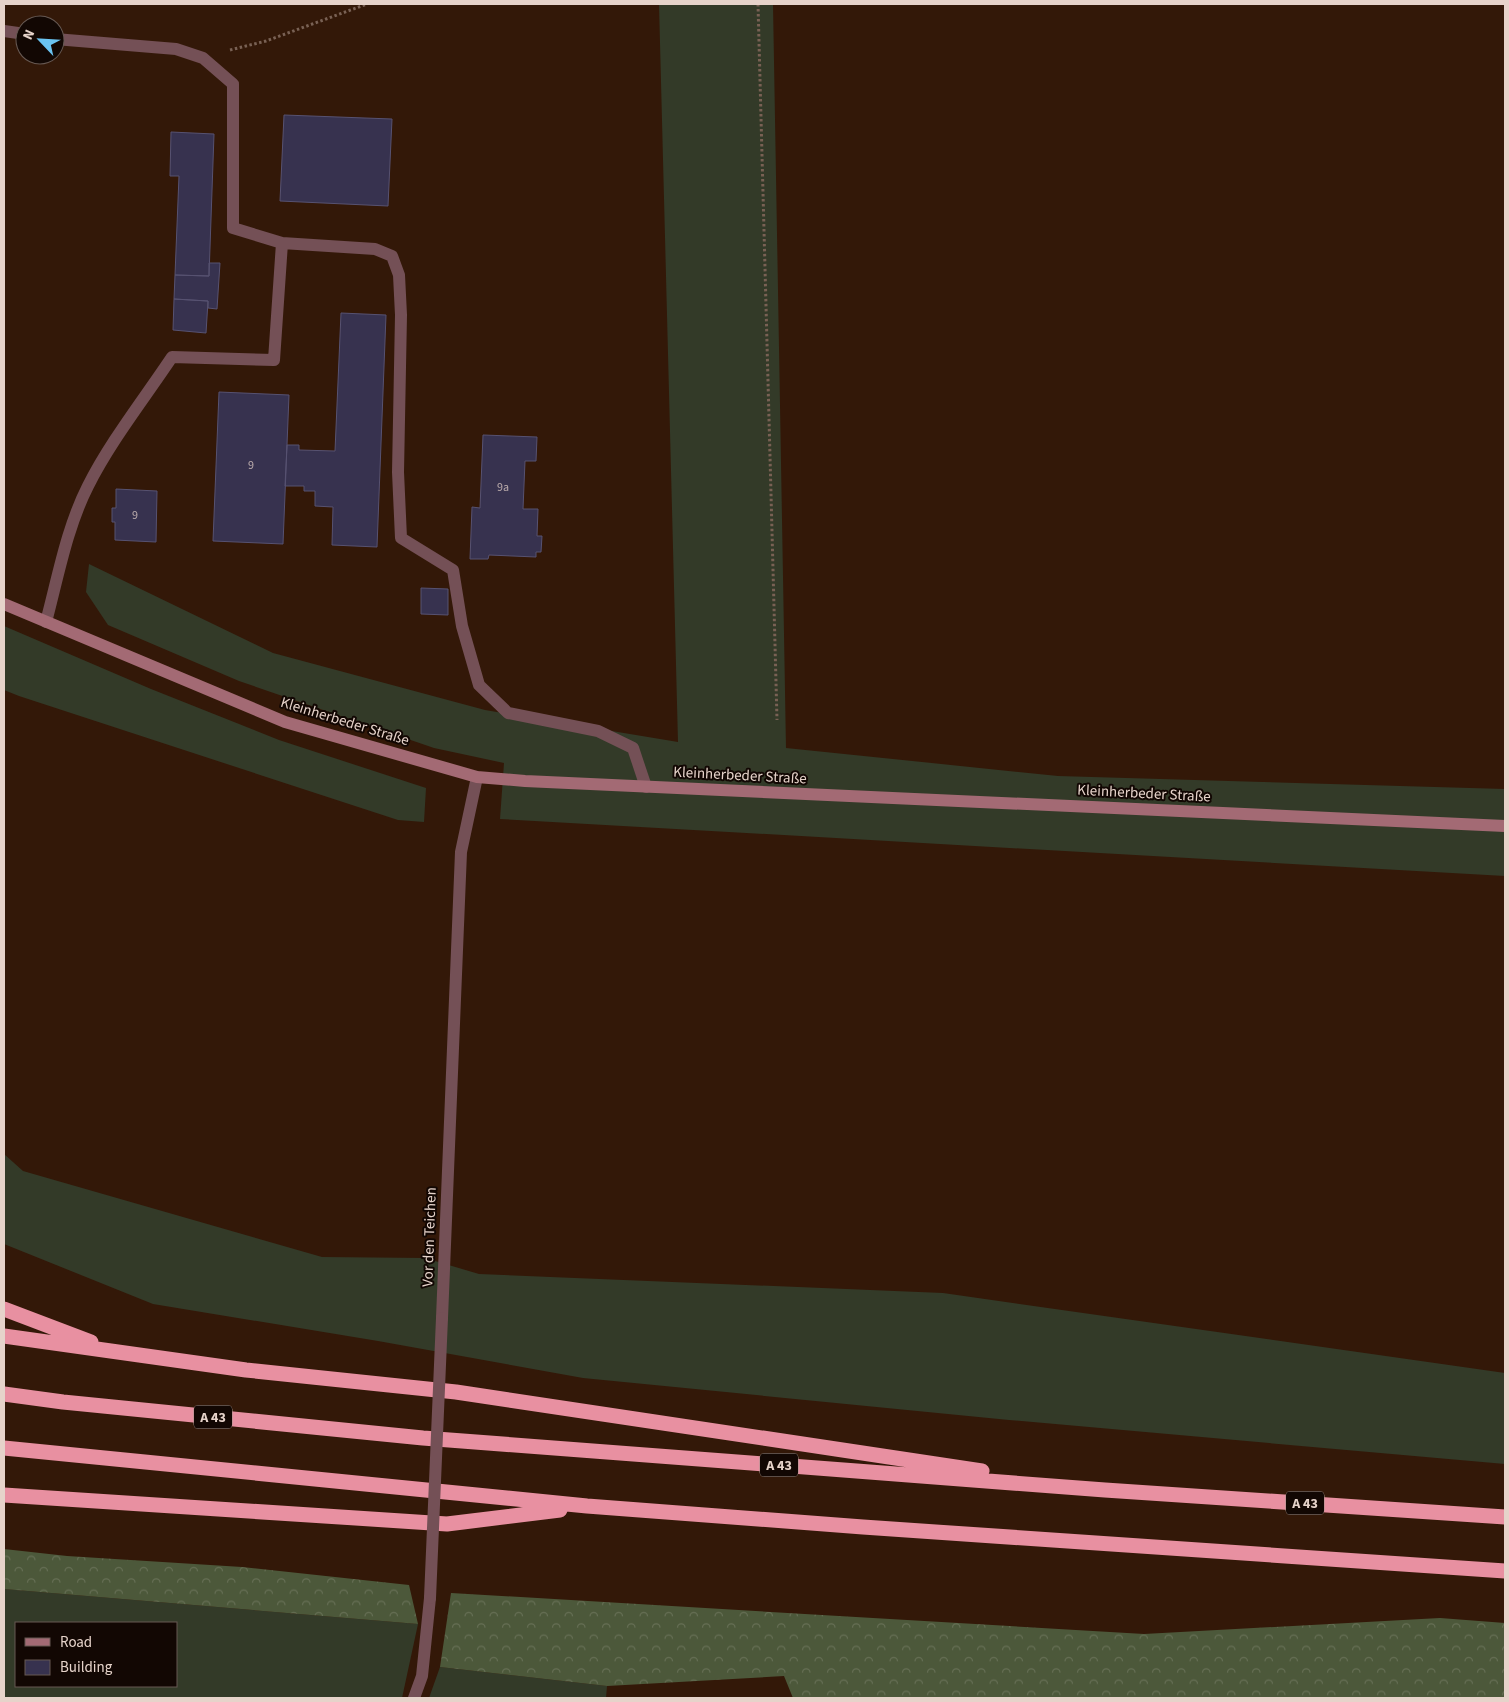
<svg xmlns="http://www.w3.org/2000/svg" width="1509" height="1702" viewBox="0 0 1509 1702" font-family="'Source Sans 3',sans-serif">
	<defs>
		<pattern id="forest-crowns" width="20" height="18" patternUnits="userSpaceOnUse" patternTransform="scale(1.25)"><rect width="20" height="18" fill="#4c583a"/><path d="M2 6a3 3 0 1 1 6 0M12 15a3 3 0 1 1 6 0" fill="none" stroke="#666f55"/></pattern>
	</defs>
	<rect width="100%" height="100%" fill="#331808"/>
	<path fill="#333a28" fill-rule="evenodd" d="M 659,4 L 773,4 L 786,748 L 1058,776 L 1505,789 L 1505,876 L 500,819 L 504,763 L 434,748 L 239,681 L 108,625 L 86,592 L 89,564 L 273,653 L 485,710 L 678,742 Z
		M 4,626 L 151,689 L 279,740 L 426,788 L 424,822 L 398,820 L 19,696 L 4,690 Z
		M 4,1154 L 23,1171 L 322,1257 L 425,1258 L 479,1274 L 943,1293 L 1505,1373 L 1505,1464 L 1009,1420 L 583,1378 L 378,1341 L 153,1304 L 4,1244 Z
		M 4,1589 L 418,1624 L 402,1698 L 4,1698 ZM 16,1623 L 176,1623 L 176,1686 L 16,1686 Z
		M 440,1667 L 607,1686 L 606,1698 L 429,1698 Z"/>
	<path fill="url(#forest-crowns)" d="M 4,1549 L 67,1556 L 242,1567 L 409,1585 L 418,1624 L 4,1589 Z
		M 451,1593 L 1144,1634 L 1440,1618 L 1505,1623 L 1505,1698 L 793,1698 L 784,1676 L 607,1686 L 440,1667 Z"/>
	<path fill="#37324f" stroke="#575271" d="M 284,115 L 392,119 L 388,206 L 280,201 Z
		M 171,132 L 214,134 L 209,276 L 175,275 L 179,176 L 170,176 Z
		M 209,263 L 220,263 L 217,309 L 208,308 L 208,301 L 174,299 L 175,275 L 209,276 Z
		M 174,299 L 208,301 L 206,333 L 173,330 Z
		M 341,313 L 386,315 L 377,547 L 332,545 L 333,507 L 315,506 L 315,491 L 304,491 L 304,486 L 285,486 L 287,445 L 299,445 L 299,450 L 335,451 Z
		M 219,392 L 289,395 L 283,544 L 213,541 Z
		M 483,435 L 537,437 L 536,461 L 525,461 L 523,509 L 538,509 L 537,536 L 542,536 L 541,552 L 536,552 L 536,557 L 489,555 L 488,559 L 470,559 L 472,507 L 480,508 Z
		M 116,489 L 157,491 L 156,542 L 115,540 L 115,522 L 112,522 L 112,508 L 116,508 Z
		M 421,588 L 448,589 L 448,615 L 421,614 Z"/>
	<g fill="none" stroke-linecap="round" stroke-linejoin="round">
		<path stroke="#796154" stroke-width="3" stroke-dasharray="2.5 2.5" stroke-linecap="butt" d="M 758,4 L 777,720
			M 230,50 L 266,41 L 367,4"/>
		<path stroke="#745056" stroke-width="12" d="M 4,31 L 25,34
			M 55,39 L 176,49 L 203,58 L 233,84 L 233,228 L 282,243 L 375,249 L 392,256 L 399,275 L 401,315 L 398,472 L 401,538 L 453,570 L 462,626 L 479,685 L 508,713 L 598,731 L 633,748 L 646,787
			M 46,622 C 58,577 67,527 88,486 C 110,442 144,399 172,357 L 274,360 L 282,243
			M 442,1318 L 461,852 L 477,777
			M 414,1698 L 422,1676 L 430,1598"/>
		<path stroke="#a36a74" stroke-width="12" d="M 4,604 L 285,722 L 477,777 L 525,781 L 1505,826"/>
		<path stroke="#e890a1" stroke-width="15" d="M 4,1309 L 91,1342
			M 4,1336 L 246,1370 L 456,1392 L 982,1471
			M 4,1394 L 63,1402 L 423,1438 L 1105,1490 L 1505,1517
			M 4,1448 L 587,1506 L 863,1527 L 1505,1571
			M 4,1495 L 447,1524 L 560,1510"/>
		<path stroke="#745056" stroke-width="12" d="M 430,1598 L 442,1318"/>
	</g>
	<g text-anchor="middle" stroke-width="4" stroke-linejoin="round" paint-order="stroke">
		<g font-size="12" fill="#baabab">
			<text x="251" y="469">9</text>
			<text x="503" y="491">9a</text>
			<text x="135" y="519">9</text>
		</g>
		<g fill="#120703" stroke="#a6968e" stroke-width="1">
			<rect x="194" y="1405.5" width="38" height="23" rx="4"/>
			<rect x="760" y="1453.5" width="38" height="23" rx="4"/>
			<rect x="1286" y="1491.5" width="38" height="23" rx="4"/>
		</g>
		<g font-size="14" font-weight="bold" fill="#e6d3ca">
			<text x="213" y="1422">A 43</text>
			<text x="779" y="1470">A 43</text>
			<text x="1305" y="1508">A 43</text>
		</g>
		<g font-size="15" fill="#e6d3ca" stroke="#120703">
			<text transform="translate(345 721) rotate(17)" y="5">Kleinherbeder Straße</text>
			<text transform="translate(740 775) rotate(3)" y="5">Kleinherbeder Straße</text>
			<text transform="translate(1144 793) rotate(3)" y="5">Kleinherbeder Straße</text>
			<text transform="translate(429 1237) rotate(-88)" y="5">Vor den Teichen</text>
		</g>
	</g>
	<rect width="1509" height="1702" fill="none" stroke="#e6d3ca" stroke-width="10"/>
	<rect x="15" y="1622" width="162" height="65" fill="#120703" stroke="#675953"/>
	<rect x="25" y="1638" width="25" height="8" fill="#a36a74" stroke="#675953"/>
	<text x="60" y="1647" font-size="15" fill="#e6d3ca">Road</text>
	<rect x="25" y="1660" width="25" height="15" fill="#37324f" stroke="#675953"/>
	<text x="60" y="1672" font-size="15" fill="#e6d3ca">Building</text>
	<g transform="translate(40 40) rotate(295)"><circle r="24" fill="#120703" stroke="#675953"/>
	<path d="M0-4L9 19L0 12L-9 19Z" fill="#6ac3f1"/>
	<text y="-8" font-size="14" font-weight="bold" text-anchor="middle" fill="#e6d3ca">N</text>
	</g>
</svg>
